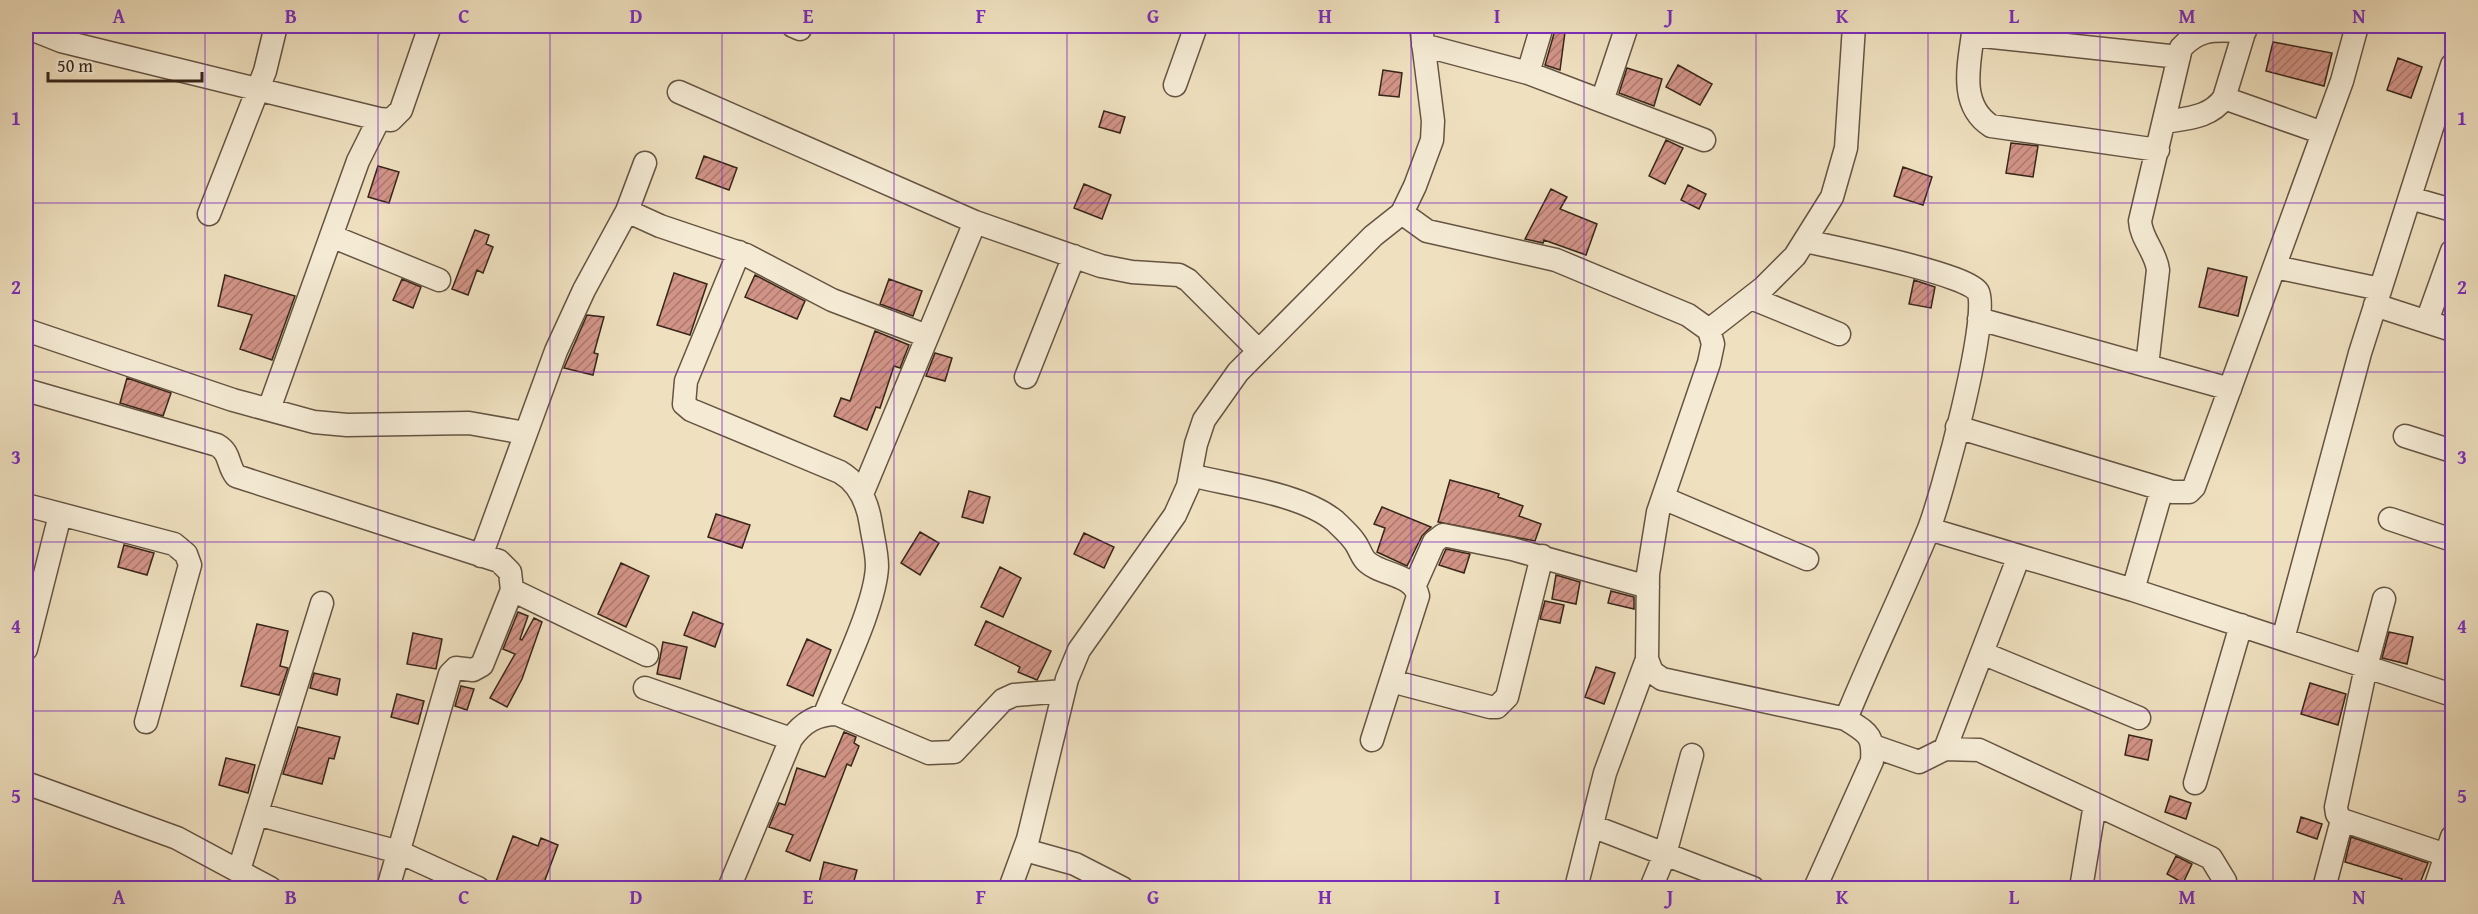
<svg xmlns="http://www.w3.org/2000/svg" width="2478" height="914" viewBox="0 0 2478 914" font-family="'Gentium Book Plus',serif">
	<defs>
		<pattern id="building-hatch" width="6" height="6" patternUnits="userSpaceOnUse" patternTransform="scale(1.5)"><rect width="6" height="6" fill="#d29487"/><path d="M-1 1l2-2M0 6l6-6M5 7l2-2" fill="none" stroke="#ab796e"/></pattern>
	</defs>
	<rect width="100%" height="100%" fill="#efe0bf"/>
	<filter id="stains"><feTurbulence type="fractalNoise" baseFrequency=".00333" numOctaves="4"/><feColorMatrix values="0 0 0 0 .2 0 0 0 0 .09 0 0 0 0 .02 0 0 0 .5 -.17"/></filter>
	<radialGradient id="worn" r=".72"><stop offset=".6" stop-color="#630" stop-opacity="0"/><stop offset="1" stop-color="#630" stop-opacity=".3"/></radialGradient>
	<path fill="url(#building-hatch)" stroke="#372619" stroke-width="1.5" d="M 1555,30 L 1565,32 L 1560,70 L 1545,65 Z
		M 2273,42 L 2332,53 L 2324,86 L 2266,71 Z
		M 2398,58 L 2422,67 L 2411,98 L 2387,90 Z
		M 1678,65 L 1712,84 L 1700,105 L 1666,87 Z
		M 1627,68 L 1662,79 L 1654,106 L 1619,93 Z
		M 1383,70 L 1402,73 L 1399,97 L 1379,95 Z
		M 1104,111 L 1125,117 L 1120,133 L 1099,127 Z
		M 1666,140 L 1683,148 L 1665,184 L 1649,176 Z
		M 2011,143 L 2038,146 L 2033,177 L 2006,173 Z
		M 704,156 L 737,168 L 729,190 L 696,178 Z
		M 378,166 L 399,172 L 389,203 L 368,197 Z
		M 1903,167 L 1932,177 L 1923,205 L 1894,196 Z
		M 1084,184 L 1111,195 L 1102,219 L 1074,208 Z
		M 1688,185 L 1706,194 L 1699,209 L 1681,200 Z
		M 1551,189 L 1567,197 L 1560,209 L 1597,224 L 1586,255 L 1544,240 L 1543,243 L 1525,239 Z
		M 475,230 L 489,235 L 486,244 L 493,247 L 483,273 L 477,270 L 468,295 L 452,289 Z
		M 2208,268 L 2247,277 L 2238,316 L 2199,307 Z
		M 674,273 L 707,284 L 690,335 L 657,325 Z
		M 225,275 L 295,296 L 272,360 L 240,349 L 252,315 L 218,306 Z
		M 755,275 L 805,301 L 797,319 L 745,297 Z
		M 402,279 L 421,287 L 413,308 L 393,300 Z
		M 889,279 L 922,291 L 913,316 L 880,304 Z
		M 1914,280 L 1935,287 L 1931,308 L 1909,304 Z
		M 587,315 L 604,317 L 594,353 L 598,354 L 593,375 L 564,368 Z
		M 875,331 L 909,345 L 900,368 L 894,366 L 880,408 L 876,407 L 867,430 L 834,416 L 841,398 L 850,401 Z
		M 935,353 L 952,358 L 945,381 L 926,376 Z
		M 127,378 L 171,393 L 163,416 L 120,403 Z
		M 1450,480 L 1490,491 L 1499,494 L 1498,497 L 1523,506 L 1519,516 L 1541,524 L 1535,541 L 1438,522 Z
		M 969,491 L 990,497 L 983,523 L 962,517 Z
		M 1382,507 L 1431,527 L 1422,536 L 1407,566 L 1377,552 L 1385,528 L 1374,524 Z
		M 716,514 L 750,525 L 742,548 L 708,537 Z
		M 920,532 L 939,543 L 920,575 L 901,563 Z
		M 1084,533 L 1114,547 L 1104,568 L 1074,554 Z
		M 124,545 L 154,553 L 147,575 L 118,567 Z
		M 1446,549 L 1470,554 L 1464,573 L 1439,565 Z
		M 621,563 L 649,576 L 626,627 L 598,614 Z
		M 1000,567 L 1021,578 L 1003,617 L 981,607 Z
		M 1556,575 L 1580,582 L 1576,604 L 1552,599 Z
		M 1611,591 L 1634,597 L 1634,609 L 1608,603 Z
		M 1545,601 L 1564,605 L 1560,623 L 1540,619 Z
		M 518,612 L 528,616 L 520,639 L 522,640 L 534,618 L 542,622 L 522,679 L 507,707 L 490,698 L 515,654 L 503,649 Z
		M 693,612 L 723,624 L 715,647 L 684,635 Z
		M 986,621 L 1051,651 L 1037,680 L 1018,672 L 1020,667 L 975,645 Z
		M 257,624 L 288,631 L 280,666 L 288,668 L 279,695 L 241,686 Z
		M 2389,632 L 2413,637 L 2407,664 L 2382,658 Z
		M 413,633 L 442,639 L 436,669 L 407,664 Z
		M 807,639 L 831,650 L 813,696 L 787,685 Z
		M 663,642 L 687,647 L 680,679 L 657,674 Z
		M 1596,667 L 1615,673 L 1604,704 L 1585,697 Z
		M 314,673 L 340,679 L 337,695 L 310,688 Z
		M 2310,683 L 2346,694 L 2338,725 L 2301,714 Z
		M 461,686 L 474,689 L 467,710 L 455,706 Z
		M 397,694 L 424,701 L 418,724 L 391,717 Z
		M 298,727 L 340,737 L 334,759 L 329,758 L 322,784 L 283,774 Z
		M 844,732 L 856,737 L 854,743 L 859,746 L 851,766 L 847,764 L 810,861 L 786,851 L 793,835 L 769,827 L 779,803 L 785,805 L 797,768 L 825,777 Z
		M 2129,735 L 2152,740 L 2148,760 L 2125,755 Z
		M 226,758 L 255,765 L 248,793 L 219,785 Z
		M 2170,796 L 2191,803 L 2186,819 L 2165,812 Z
		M 2301,817 L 2322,824 L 2317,839 L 2297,832 Z
		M 513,836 L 538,846 L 541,838 L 558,845 L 542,888 L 506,888 L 495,884 Z
		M 2351,837 L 2428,863 L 2418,888 L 2400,884 L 2402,879 L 2345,862 Z
		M 2176,856 L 2192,864 L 2183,883 L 2167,874 Z
		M 824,862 L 857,870 L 852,888 L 819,883 Z"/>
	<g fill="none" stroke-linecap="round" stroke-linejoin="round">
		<defs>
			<path id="street" d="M 793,26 L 800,29
				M 1974,26 C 1970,61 1957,104 1991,126 L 2158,150
				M 26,27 L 61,41 L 379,119 L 391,120 L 401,110 L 430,26
				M 1973,35 L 2179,57
				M 1423,45 L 1528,73 L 1704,140
				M 1528,73 L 1542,26
				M 1175,85 L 1196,26
				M 679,92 L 975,222 L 1101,266 L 1132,272 L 1179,275 L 1188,280 L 1259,351
				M 2224,98 L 2323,133
				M 1602,101 L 1627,26
				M 2165,122 C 2187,118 2210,118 2224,98 L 2246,26
				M 2410,198 L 2452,210
				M 627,211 L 660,226 L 746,255 L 832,300 L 927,336
				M 1402,213 L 1427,231 L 1556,260 L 1688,315 L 1709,330 L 1713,344 L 1709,363 L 1658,512 L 1648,574 L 1647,659 L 1652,672 L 1662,679 L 1846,719 C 1867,733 1874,734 1872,761 L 1815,888
				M 209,214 L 265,71 L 276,26
				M 331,236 L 439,280
				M 1805,241 C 1832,247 1968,274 1978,292 C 1991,315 1941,500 1928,531 C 1902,594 1872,655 1846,719
				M 739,252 L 686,381 L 684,404 L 691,410 L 840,472 C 859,483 868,504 871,525 C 873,538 877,553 877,566 C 876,604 840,676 825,714
				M 2275,267 L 2380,289
				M 1751,298 L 1839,334
				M 2375,305 L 2452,330
				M 1979,319 L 2230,389
				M 2427,321 L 2452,251
				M 26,330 L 233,400 L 314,422 L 347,425 L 469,423 L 525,433
				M 1709,330 L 1763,288 L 1795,256 L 1832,197 L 1846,148 L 1854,26
				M 2147,366 L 2158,270 C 2156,252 2141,239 2140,221 L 2181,48 C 2201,26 2217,31 2245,31
				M 1026,377 L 1074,256
				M 26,390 L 217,445 C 231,453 227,465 236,476 L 499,561 L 510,572 L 512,590 L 482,665 L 473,670 L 456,668 L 450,674 L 388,888
				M 269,409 L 358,161 L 379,119
				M 1957,427 L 2172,492 L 2189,492 L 2194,487 L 2342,81 L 2357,26
				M 2405,436 L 2452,451
				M 1190,475 C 1233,486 1301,493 1335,521 C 1341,527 1349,534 1354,541 C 1359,547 1361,556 1366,561 C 1380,575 1414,574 1418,596 L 1372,740
				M 862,494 L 975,222
				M 1663,498 L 1807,559
				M 26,505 L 174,544 L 186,554 L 190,565 L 146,722
				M 2390,519 L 2452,540
				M 1929,529 L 2133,590 L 2452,695
				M 481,556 L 556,351 L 584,290 L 627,211 L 645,163
				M 1414,587 L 1434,542 L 1443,535 L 1512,549 L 1648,587
				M 512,590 L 647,655
				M 2133,590 L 2162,489
				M 2384,599 L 2366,667 L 2336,807 L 2337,814 L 2342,820 L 2452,857
				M 2283,639 L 2360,353 L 2452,65
				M 26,649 L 60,515
				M 1982,653 L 2139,718
				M 1391,681 L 1490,707 L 1497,707 L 1507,697 L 1542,556
				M 645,688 L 791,739
				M 1873,746 L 1919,762 L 1945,749 L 1979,750 L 2211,858 L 2225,881 L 2223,888
				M 1945,749 L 2019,556
				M 26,783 L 177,838 L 270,888
				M 2195,783 L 2241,625
				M 257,814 L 399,852 L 478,888
				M 1592,826 L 1753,888
				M 1025,850 L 1075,864 L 1122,888
				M 239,870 L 322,603
				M 729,888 L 791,739 C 803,722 817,714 837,714 L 929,753 L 954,752 L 1003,700 L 1014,695 L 1064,691
				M 1010,888 L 1028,839 L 1067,679 L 1079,650 L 1175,515 L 1188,486 L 1196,444 L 1204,420 L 1238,372 L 1373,236 L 1402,213 L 1415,186 L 1432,140 L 1433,121 L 1421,26
				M 1576,888 L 1605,773 L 1647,659
				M 1651,888 L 1665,854 L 1692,755
				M 2081,888 L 2095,804
				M 2324,888 L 2342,820
				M 2435,888 L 2452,837"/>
		</defs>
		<use href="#street" stroke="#655442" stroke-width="25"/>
		<use href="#street" stroke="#f5ebd5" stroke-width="22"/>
	</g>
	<path fill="none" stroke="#7b2cbf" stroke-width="1.5" stroke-opacity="0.55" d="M 205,26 L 205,888M 378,26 L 378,888M 550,26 L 550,888M 722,26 L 722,888M 894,26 L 894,888M 1067,26 L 1067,888M 1239,26 L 1239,888M 1411,26 L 1411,888M 1584,26 L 1584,888M 1756,26 L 1756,888M 1928,26 L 1928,888M 2100,26 L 2100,888M 2273,26 L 2273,888M 26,203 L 2452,203M 26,372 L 2452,372M 26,542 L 2452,542M 26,711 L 2452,711"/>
	<rect width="2478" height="914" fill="none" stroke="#efe0bf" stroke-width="66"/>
	<path d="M48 72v9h154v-9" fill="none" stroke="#372619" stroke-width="3"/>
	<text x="57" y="72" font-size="18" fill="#372619" stroke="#f5ebd5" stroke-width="4.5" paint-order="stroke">50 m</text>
	<rect x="33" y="33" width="2412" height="848" fill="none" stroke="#7b2cbf" stroke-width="2"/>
	<g font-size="20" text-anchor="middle" font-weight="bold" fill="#7b2cbf">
		<text x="119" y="23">A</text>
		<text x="291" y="23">B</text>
		<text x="464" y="23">C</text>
		<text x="636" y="23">D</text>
		<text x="808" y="23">E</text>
		<text x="981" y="23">F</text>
		<text x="1153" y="23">G</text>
		<text x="1325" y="23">H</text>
		<text x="1497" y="23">I</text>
		<text x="1670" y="23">J</text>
		<text x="1842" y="23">K</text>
		<text x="2014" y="23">L</text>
		<text x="2187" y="23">M</text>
		<text x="2359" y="23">N</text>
		<text x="16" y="125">1</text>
		<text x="2462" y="125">1</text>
		<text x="16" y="294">2</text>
		<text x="2462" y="294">2</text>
		<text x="16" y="464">3</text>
		<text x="2462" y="464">3</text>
		<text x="16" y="633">4</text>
		<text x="2462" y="633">4</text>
		<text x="16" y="803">5</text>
		<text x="2462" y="803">5</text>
		<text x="119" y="904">A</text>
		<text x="291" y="904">B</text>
		<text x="464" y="904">C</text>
		<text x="636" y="904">D</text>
		<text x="808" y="904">E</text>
		<text x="981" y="904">F</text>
		<text x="1153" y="904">G</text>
		<text x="1325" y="904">H</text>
		<text x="1497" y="904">I</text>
		<text x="1670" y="904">J</text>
		<text x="1842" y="904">K</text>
		<text x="2014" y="904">L</text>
		<text x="2187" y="904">M</text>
		<text x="2359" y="904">N</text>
	</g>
	<rect width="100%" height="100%" filter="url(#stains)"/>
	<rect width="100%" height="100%" fill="url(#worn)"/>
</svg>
